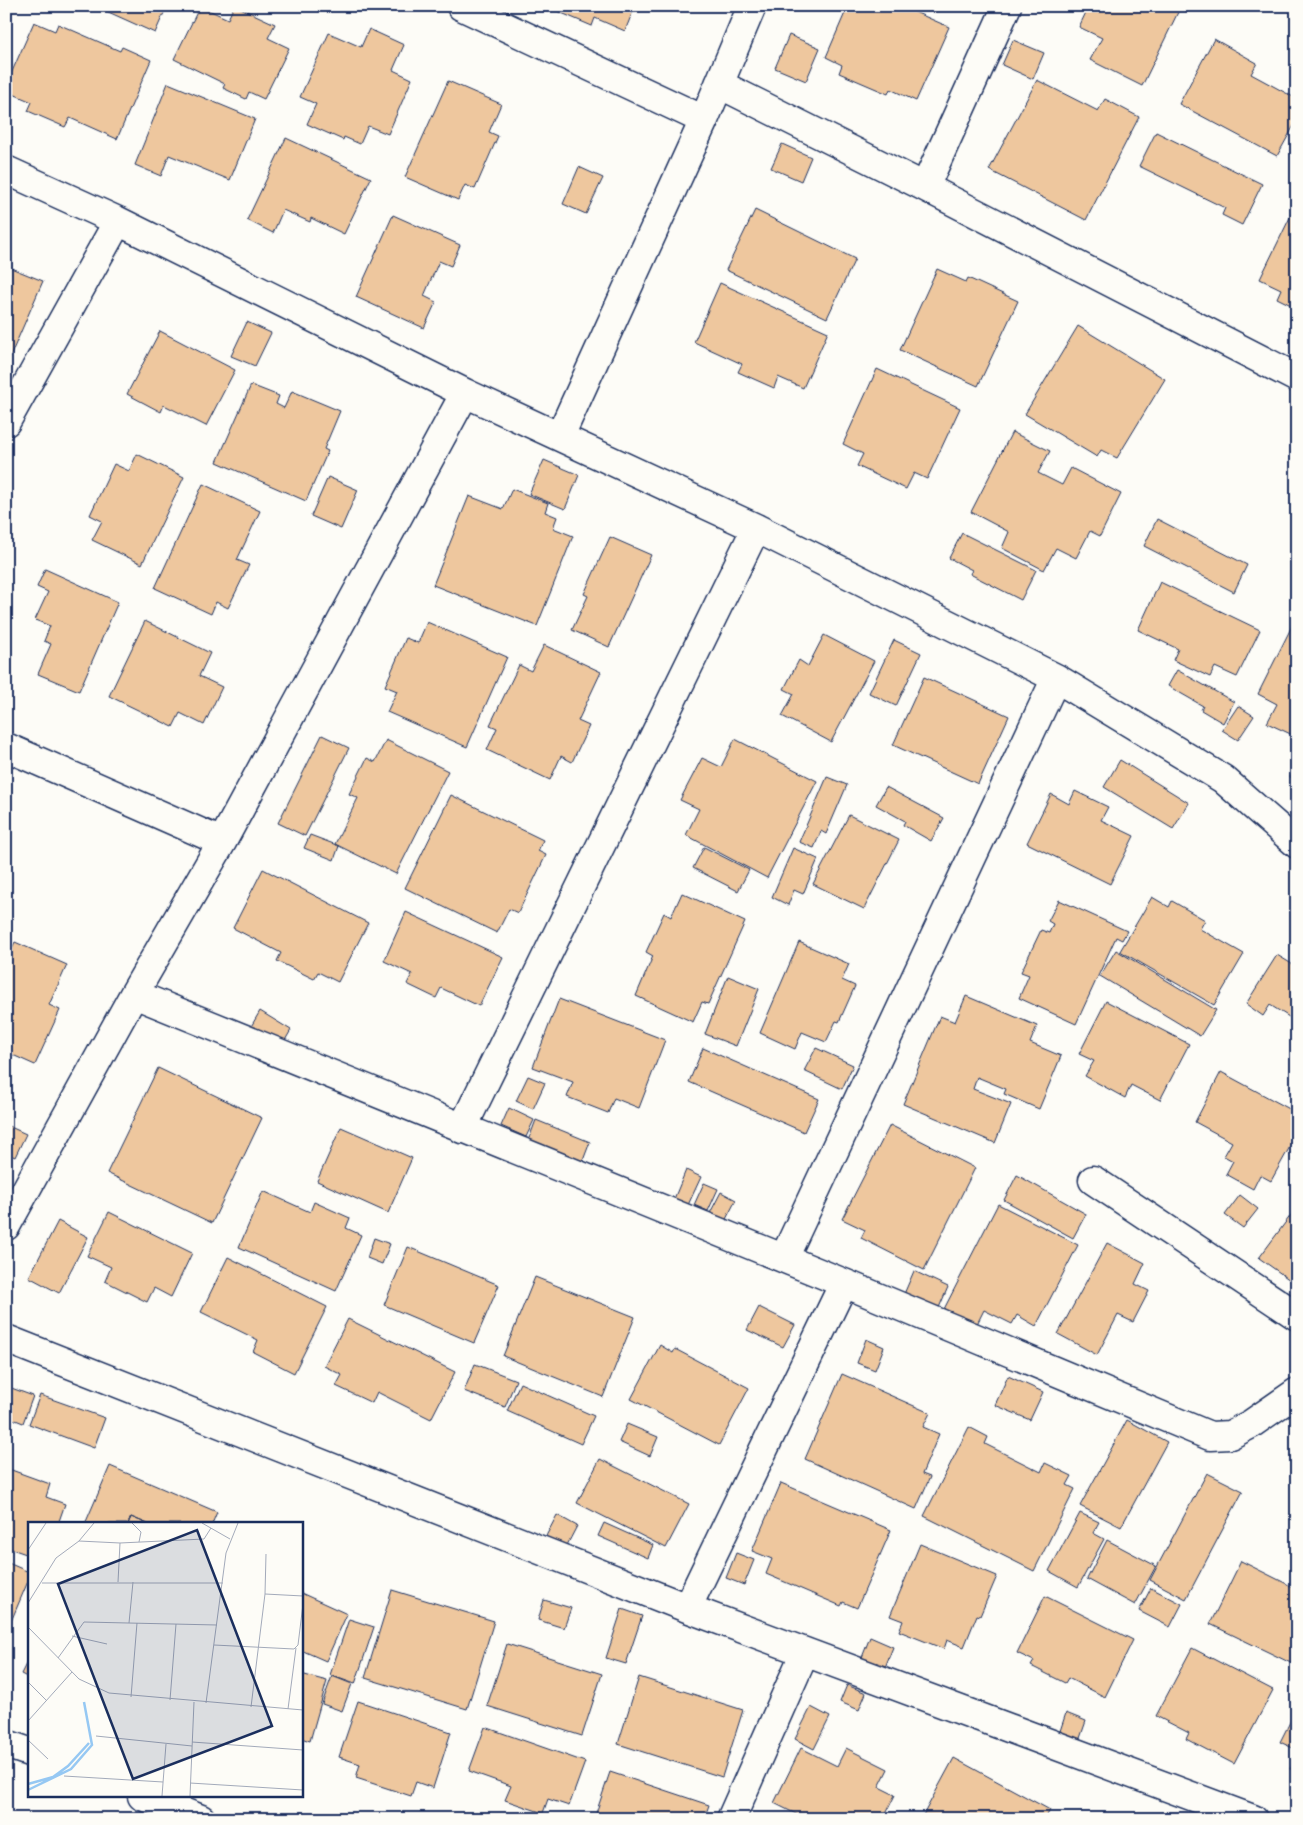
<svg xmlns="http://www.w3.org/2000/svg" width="1303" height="1825" viewBox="0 0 1303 1825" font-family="'Gochi Hand',sans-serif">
	<rect width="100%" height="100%" fill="#fdfcf7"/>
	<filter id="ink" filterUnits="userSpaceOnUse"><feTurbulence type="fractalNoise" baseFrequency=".02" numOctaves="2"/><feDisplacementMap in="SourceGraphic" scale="10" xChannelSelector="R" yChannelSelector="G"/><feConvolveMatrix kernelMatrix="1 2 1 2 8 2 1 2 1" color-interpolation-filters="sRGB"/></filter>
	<g filter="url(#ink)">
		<path fill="#eec79e" stroke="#1b2f5e" d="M 95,6 L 167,6 L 155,33 Z
			M 200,6 L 228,19 L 234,6 L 236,6 L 275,24 L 268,38 L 289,48 L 264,99 L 249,92 L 246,99 L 223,88 L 225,84 L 174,59 Z
			M 545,6 L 635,6 L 625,31 L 595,18 L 592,26 Z
			M 848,6 L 901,6 L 949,27 L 916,101 L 890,89 L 888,94 L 839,73 L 842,65 L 826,57 Z
			M 1089,6 L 1181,6 L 1142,86 L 1090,60 L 1102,38 L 1079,27 Z
			M 34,22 L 55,31 L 58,24 L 120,51 L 122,47 L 151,60 L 117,139 L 70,118 L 65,127 L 28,111 L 32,102 L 6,91 L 6,85 Z
			M 369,29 L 404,45 L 393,70 L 412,79 L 388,134 L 368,126 L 360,144 L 344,137 L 343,140 L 307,124 L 316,104 L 300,97 L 329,33 L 361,47 Z
			M 789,35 L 820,48 L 806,81 L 775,68 Z
			M 1214,39 L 1257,63 L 1251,74 L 1297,99 L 1297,120 L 1277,156 L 1179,104 Z
			M 1013,40 L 1044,53 L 1033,79 L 1002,65 Z
			M 1037,80 L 1098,111 L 1105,99 L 1139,117 L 1086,220 L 989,170 Z
			M 448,81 L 501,104 L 489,132 L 498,136 L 475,189 L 465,185 L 458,200 L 405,177 Z
			M 168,83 L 255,119 L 230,180 L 169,155 L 161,176 L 135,165 Z
			M 1156,132 L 1262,184 L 1242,225 L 1222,215 L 1225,208 L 1139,166 Z
			M 286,138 L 371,178 L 344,234 L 311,218 L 310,222 L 283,210 L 273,233 L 247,220 Z
			M 782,144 L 811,157 L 801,181 L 771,168 Z
			M 579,167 L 603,178 L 586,214 L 563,204 Z
			M 1297,203 L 1297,308 L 1277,298 L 1281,289 L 1260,279 Z
			M 755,210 L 855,259 L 827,318 L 726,270 Z
			M 393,215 L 460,245 L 451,266 L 439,261 L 424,296 L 436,302 L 424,328 L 356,297 Z
			M 6,266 L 43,281 L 6,366 Z
			M 937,269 L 966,282 L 968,278 L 1018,301 L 978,386 L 900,350 Z
			M 720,283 L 828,332 L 803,388 L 778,377 L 774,388 L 738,372 L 742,364 L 694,342 Z
			M 247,322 L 271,333 L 255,366 L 231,356 Z
			M 1078,326 L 1165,379 L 1117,458 L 1101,450 L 1097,457 L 1025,414 Z
			M 160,331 L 235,370 L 206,426 L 164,405 L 161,412 L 127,394 Z
			M 877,369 L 960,408 L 927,479 L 914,473 L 906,489 L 857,466 L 863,454 L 843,444 Z
			M 251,385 L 279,396 L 276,404 L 284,408 L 292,391 L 340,411 L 324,449 L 328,451 L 306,501 L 217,462 Z
			M 1012,432 L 1050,451 L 1038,473 L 1062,485 L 1071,468 L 1121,494 L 1100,536 L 1090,531 L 1076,558 L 1056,548 L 1044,570 L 1002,548 L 1009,532 L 971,512 Z
			M 137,454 L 184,477 L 142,564 L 92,540 L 102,521 L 90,515 L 114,464 L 129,471 Z
			M 544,460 L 579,475 L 565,509 L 529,494 Z
			M 328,477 L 358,490 L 341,529 L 311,516 Z
			M 203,484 L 260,511 L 237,560 L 249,565 L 228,608 L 216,602 L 211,614 L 155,588 Z
			M 512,489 L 548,503 L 545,512 L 557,517 L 553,528 L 573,536 L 537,626 L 433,585 L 469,496 L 503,509 Z
			M 1157,519 L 1247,565 L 1234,592 L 1144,546 Z
			M 962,533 L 1036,570 L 1021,600 L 970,574 L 972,570 L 949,558 Z
			M 610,537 L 651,555 L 609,647 L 572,630 L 588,596 L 584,594 Z
			M 45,569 L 118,602 L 79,691 L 38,674 L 51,644 L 44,641 L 50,626 L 35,620 L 48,592 L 37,587 Z
			M 1160,582 L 1260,630 L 1237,677 L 1215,667 L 1210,677 L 1173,660 L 1178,649 L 1138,630 Z
			M 1297,616 L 1297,737 L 1267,723 L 1277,704 L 1258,694 Z
			M 145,621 L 210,653 L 199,676 L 222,687 L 204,725 L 180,713 L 173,727 L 109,696 Z
			M 427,622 L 507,657 L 467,747 L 387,712 L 397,691 L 385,686 L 406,638 L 418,643 Z
			M 824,635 L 874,661 L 831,742 L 782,716 L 794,694 L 784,689 L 799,660 L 808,666 Z
			M 894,640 L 921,653 L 896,706 L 869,693 Z
			M 544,645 L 601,672 L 578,721 L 589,726 L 572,762 L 561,756 L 550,780 L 487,750 L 497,728 L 490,725 L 519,665 L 531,671 Z
			M 1177,670 L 1234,702 L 1223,723 L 1201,710 L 1203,706 L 1168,686 Z
			M 924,677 L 1009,716 L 978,784 L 893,745 Z
			M 1238,706 L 1254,716 L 1238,740 L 1222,730 Z
			M 322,735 L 349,748 L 305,836 L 278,823 Z
			M 735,739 L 817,781 L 767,878 L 686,835 L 699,809 L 680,800 L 702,758 L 721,767 Z
			M 386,740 L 448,771 L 396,874 L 335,844 L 358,798 L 349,794 L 367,758 L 375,762 Z
			M 1120,760 L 1189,803 L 1173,829 L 1104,787 Z
			M 1297,767 L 1297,782 L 1290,777 Z
			M 827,777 L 847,785 L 826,834 L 821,831 L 814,848 L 799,842 Z
			M 886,787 L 944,818 L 931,841 L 903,825 L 905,821 L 876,805 Z
			M 1075,791 L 1108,807 L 1101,820 L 1134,836 L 1110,884 L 1027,843 L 1051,794 L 1069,804 Z
			M 451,795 L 543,840 L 538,851 L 546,855 L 518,913 L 509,909 L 497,933 L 405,888 Z
			M 849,815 L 899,840 L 864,909 L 813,884 Z
			M 310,835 L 339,846 L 334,860 L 304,848 Z
			M 704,847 L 749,870 L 738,891 L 693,868 Z
			M 793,848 L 818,859 L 803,894 L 794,890 L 788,905 L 772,897 Z
			M 263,869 L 368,923 L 338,982 L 318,972 L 314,979 L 277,961 L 281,953 L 233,928 Z
			M 682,893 L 745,922 L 708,1004 L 702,1002 L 693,1022 L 636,996 L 653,956 L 646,952 L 664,913 L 671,917 Z
			M 1152,897 L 1169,907 L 1172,901 L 1205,920 L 1200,929 L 1244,954 L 1214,1005 L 1120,951 Z
			M 1059,900 L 1127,931 L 1122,940 L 1116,937 L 1076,1024 L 1019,998 L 1029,975 L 1021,972 L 1041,930 L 1049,933 L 1053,924 L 1048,921 Z
			M 406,912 L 503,957 L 479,1006 L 441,988 L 436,998 L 407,984 L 412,974 L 384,961 Z
			M 15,942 L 67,965 L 49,1005 L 60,1010 L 35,1065 L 6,1052 L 6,960 Z
			M 799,942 L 849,964 L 842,980 L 855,986 L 839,1022 L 836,1021 L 826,1042 L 802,1032 L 795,1049 L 760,1033 Z
			M 1116,950 L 1216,1010 L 1200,1036 L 1100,976 Z
			M 1277,955 L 1297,967 L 1297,1022 L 1270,1005 L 1263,1016 L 1246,1004 Z
			M 728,976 L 759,989 L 736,1046 L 705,1034 Z
			M 966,996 L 1037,1026 L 1030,1043 L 1061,1056 L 1039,1109 L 1004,1094 L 1006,1089 L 977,1077 L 973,1089 L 1011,1104 L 995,1143 L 903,1104 L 940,1016 L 955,1022 Z
			M 559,999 L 665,1040 L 639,1108 L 614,1098 L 608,1113 L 567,1097 L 573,1082 L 533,1067 Z
			M 1106,1001 L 1189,1044 L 1160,1100 L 1131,1085 L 1125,1098 L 1085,1076 L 1094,1061 L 1079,1054 Z
			M 260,1011 L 291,1030 L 280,1049 L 249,1030 Z
			M 703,1048 L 819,1099 L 804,1132 L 689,1082 Z
			M 816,1048 L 853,1065 L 842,1089 L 804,1071 Z
			M 158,1068 L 262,1118 L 212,1223 L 107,1173 Z
			M 1221,1072 L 1297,1113 L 1297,1134 L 1271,1181 L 1260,1175 L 1253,1189 L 1226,1174 L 1233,1161 L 1224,1156 L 1232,1142 L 1195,1122 Z
			M 528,1076 L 545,1083 L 533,1109 L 516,1101 Z
			M 509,1108 L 534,1120 L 526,1137 L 501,1126 Z
			M 536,1120 L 590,1142 L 579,1171 L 525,1149 Z
			M 6,1125 L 26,1134 L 15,1157 L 6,1153 Z
			M 890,1125 L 975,1168 L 924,1270 L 861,1238 L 865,1230 L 842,1219 Z
			M 341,1127 L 412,1158 L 388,1213 L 317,1181 Z
			M 686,1170 L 701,1177 L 688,1205 L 674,1199 Z
			M 1017,1175 L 1086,1214 L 1073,1238 L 1004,1200 Z
			M 704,1183 L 718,1189 L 708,1211 L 694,1205 Z
			M 263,1191 L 310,1212 L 314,1202 L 350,1218 L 346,1228 L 361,1235 L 336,1291 L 239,1247 Z
			M 721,1192 L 736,1200 L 724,1223 L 709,1215 Z
			M 1240,1195 L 1258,1209 L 1243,1228 L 1225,1215 Z
			M 998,1204 L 1078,1245 L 1036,1326 L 1017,1315 L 1012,1324 L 984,1310 L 975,1328 L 943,1311 Z
			M 1297,1207 L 1297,1285 L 1259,1258 Z
			M 109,1212 L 192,1253 L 171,1297 L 154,1288 L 147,1302 L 105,1281 L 111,1267 L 87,1256 Z
			M 58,1221 L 88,1237 L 59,1293 L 29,1277 Z
			M 374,1238 L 390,1244 L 382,1264 L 367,1258 Z
			M 1107,1243 L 1145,1263 L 1135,1284 L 1149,1291 L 1133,1322 L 1118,1315 L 1097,1355 L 1058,1334 Z
			M 408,1247 L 499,1285 L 474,1343 L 384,1305 Z
			M 228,1257 L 327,1307 L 294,1373 L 253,1352 L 258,1340 L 201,1312 Z
			M 914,1271 L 948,1287 L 938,1310 L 904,1294 Z
			M 535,1277 L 635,1317 L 603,1397 L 503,1356 Z
			M 759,1307 L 795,1325 L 783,1347 L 747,1330 Z
			M 348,1319 L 455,1372 L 431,1419 L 377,1392 L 372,1403 L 336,1386 L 342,1375 L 324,1366 Z
			M 866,1339 L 884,1347 L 875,1370 L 857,1363 Z
			M 660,1345 L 673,1353 L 675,1349 L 749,1388 L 719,1445 L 631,1399 Z
			M 475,1364 L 516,1380 L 505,1407 L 464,1391 Z
			M 842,1374 L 930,1413 L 923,1427 L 939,1434 L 922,1474 L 930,1477 L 916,1509 L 805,1459 Z
			M 1008,1376 L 1043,1392 L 1030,1420 L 995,1405 Z
			M 520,1383 L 594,1416 L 581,1444 L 507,1411 Z
			M 6,1386 L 33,1396 L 23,1423 L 6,1416 Z
			M 40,1395 L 105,1418 L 94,1448 L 29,1424 Z
			M 1127,1420 L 1167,1442 L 1121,1527 L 1080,1506 Z
			M 627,1424 L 658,1437 L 650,1456 L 619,1442 Z
			M 969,1427 L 988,1437 L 985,1444 L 1041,1472 L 1045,1463 L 1072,1476 L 1067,1485 L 1075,1489 L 1034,1571 L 924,1516 Z
			M 600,1459 L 689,1504 L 666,1548 L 577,1503 Z
			M 110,1466 L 217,1512 L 212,1524 L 148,1524 L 131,1517 L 128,1524 L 85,1524 Z
			M 6,1468 L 50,1484 L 46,1497 L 65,1504 L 58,1524 L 29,1524 L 29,1555 L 6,1547 Z
			M 1207,1473 L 1243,1491 L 1186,1599 L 1150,1580 Z
			M 781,1483 L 891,1530 L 857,1608 L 843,1602 L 841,1606 L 766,1574 L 772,1559 L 752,1551 Z
			M 1080,1513 L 1099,1522 L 1093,1533 L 1104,1539 L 1078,1587 L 1049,1571 Z
			M 557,1515 L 577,1526 L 565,1549 L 545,1538 Z
			M 131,1517 L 148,1524 L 128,1524 Z
			M 604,1523 L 653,1545 L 648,1558 L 598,1536 Z
			M 1107,1540 L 1156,1566 L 1135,1605 L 1087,1579 Z
			M 920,1544 L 997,1576 L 980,1616 L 977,1615 L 964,1647 L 947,1640 L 944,1649 L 899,1631 L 903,1621 L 890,1616 Z
			M 736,1553 L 754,1560 L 744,1585 L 726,1578 Z
			M 1241,1561 L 1297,1589 L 1297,1666 L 1210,1624 Z
			M 6,1562 L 29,1572 L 29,1579 L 6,1633 Z
			M 1151,1588 L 1182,1604 L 1170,1627 L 1139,1611 Z
			M 392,1590 L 494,1621 L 467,1709 L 365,1678 Z
			M 301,1593 L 347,1614 L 326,1661 L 301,1650 Z
			M 1045,1596 L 1133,1640 L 1105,1697 L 1068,1678 L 1065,1683 L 1031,1666 L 1034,1661 L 1017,1653 Z
			M 544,1600 L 571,1608 L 564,1628 L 538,1620 Z
			M 622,1609 L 642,1616 L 626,1664 L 606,1658 Z
			M 349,1619 L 374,1627 L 355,1684 L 330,1675 Z
			M 870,1637 L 893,1647 L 884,1670 L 861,1660 Z
			M 507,1644 L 602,1674 L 582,1736 L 487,1706 Z
			M 1192,1648 L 1273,1690 L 1234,1764 L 1186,1739 L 1189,1733 L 1156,1716 Z
			M 29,1658 L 29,1678 L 21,1674 Z
			M 301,1674 L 327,1681 L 310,1741 L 301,1738 Z
			M 332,1676 L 352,1684 L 342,1711 L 322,1704 Z
			M 639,1677 L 743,1710 L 722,1777 L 618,1744 Z
			M 847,1685 L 866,1693 L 859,1710 L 840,1702 Z
			M 358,1701 L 451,1732 L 433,1788 L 416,1782 L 411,1796 L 356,1778 L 360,1764 L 339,1757 Z
			M 811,1707 L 830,1717 L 814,1749 L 795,1739 Z
			M 1297,1708 L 1297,1750 L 1280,1742 Z
			M 1066,1713 L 1086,1721 L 1078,1744 L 1058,1737 Z
			M 485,1727 L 585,1762 L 569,1806 L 548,1799 L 543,1813 L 505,1800 L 511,1786 L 469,1771 Z
			M 801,1748 L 837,1766 L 846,1748 L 888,1769 L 879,1787 L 895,1795 L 883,1819 L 806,1819 L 774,1803 Z
			M 1297,1757 L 1297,1772 L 1290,1769 Z
			M 954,1758 L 1050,1810 L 1045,1819 L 921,1819 Z
			M 610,1772 L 709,1805 L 704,1819 L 594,1819 Z"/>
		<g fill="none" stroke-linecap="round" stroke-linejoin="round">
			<defs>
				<path id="minor" d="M 461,6 L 704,120
					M 719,84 L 925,187 L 1297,378
					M 6,170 L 118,221 L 465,393 L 756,528 L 1056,678 L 1223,779 L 1297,844
					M 925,187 L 1007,6
					M 6,422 L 118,221
					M 560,436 L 704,120 L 752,6
					M 6,747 L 222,842
					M 134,994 L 844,1283 L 1210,1436 L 1230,1435 L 1251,1424 L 1297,1392
					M 462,1129 L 756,528
					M 1093,1180 L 1297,1316
					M 6,1226 L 134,994 L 222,842 L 465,393
					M 784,1258 L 1056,678
					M 6,1339 L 687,1608 L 1253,1819
					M 687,1608 L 844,1283
					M 6,1744 L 29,1752
					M 142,1796 L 201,1819
					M 731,1819 L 805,1652"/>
			</defs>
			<use href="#minor" stroke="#1b2f5e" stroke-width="31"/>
			<use href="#minor" stroke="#fdfcf7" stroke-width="28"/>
		</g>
	</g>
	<g transform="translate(28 1522)">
		<rect width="275" height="275" fill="#fdfcf7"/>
		<path fill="none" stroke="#96c8f3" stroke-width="2.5" d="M 0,262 L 25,255 L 40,244 L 61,221M 0,268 L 43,247 L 64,223 L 56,180"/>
		<path fill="none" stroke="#a3aaba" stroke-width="1" d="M 104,1 L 113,10 L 111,20M 174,1 L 202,17M 51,19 L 92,21 L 176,17 L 183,6M 0,28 L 18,1M 90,60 L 92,21M 14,61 L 195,61M 237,72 L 275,74M 0,81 L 28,36 L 51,19 L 66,1M 101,101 L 105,60M 0,105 L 51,157 L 81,171 L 275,188M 44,114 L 79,122M 186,123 L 266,127 L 270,123 L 275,82M 30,136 L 56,100 L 189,103M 0,160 L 19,179M 103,175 L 109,101M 142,178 L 148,102M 178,181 L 198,31 L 210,1M 223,185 L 237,72 L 238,32M 260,187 L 268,126M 0,199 L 44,150M 68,214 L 164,224M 0,218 L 20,237M 164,220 L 275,228M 36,254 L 135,260M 162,261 L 275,268M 134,274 L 138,222M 162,274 L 166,180"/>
		<path fill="#1b2f5e" fill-opacity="0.15" stroke="#1b2f5e" stroke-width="2.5" d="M 169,8 L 244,204 L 105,257 L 30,62 Z"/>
		<rect width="275" height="275" fill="none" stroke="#1b2f5e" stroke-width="2.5"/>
	</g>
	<rect width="1303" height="1825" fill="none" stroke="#fdfcf7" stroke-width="25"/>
	<rect x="12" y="12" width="1278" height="1800" fill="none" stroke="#1b2f5e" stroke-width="2" filter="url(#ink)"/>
</svg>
